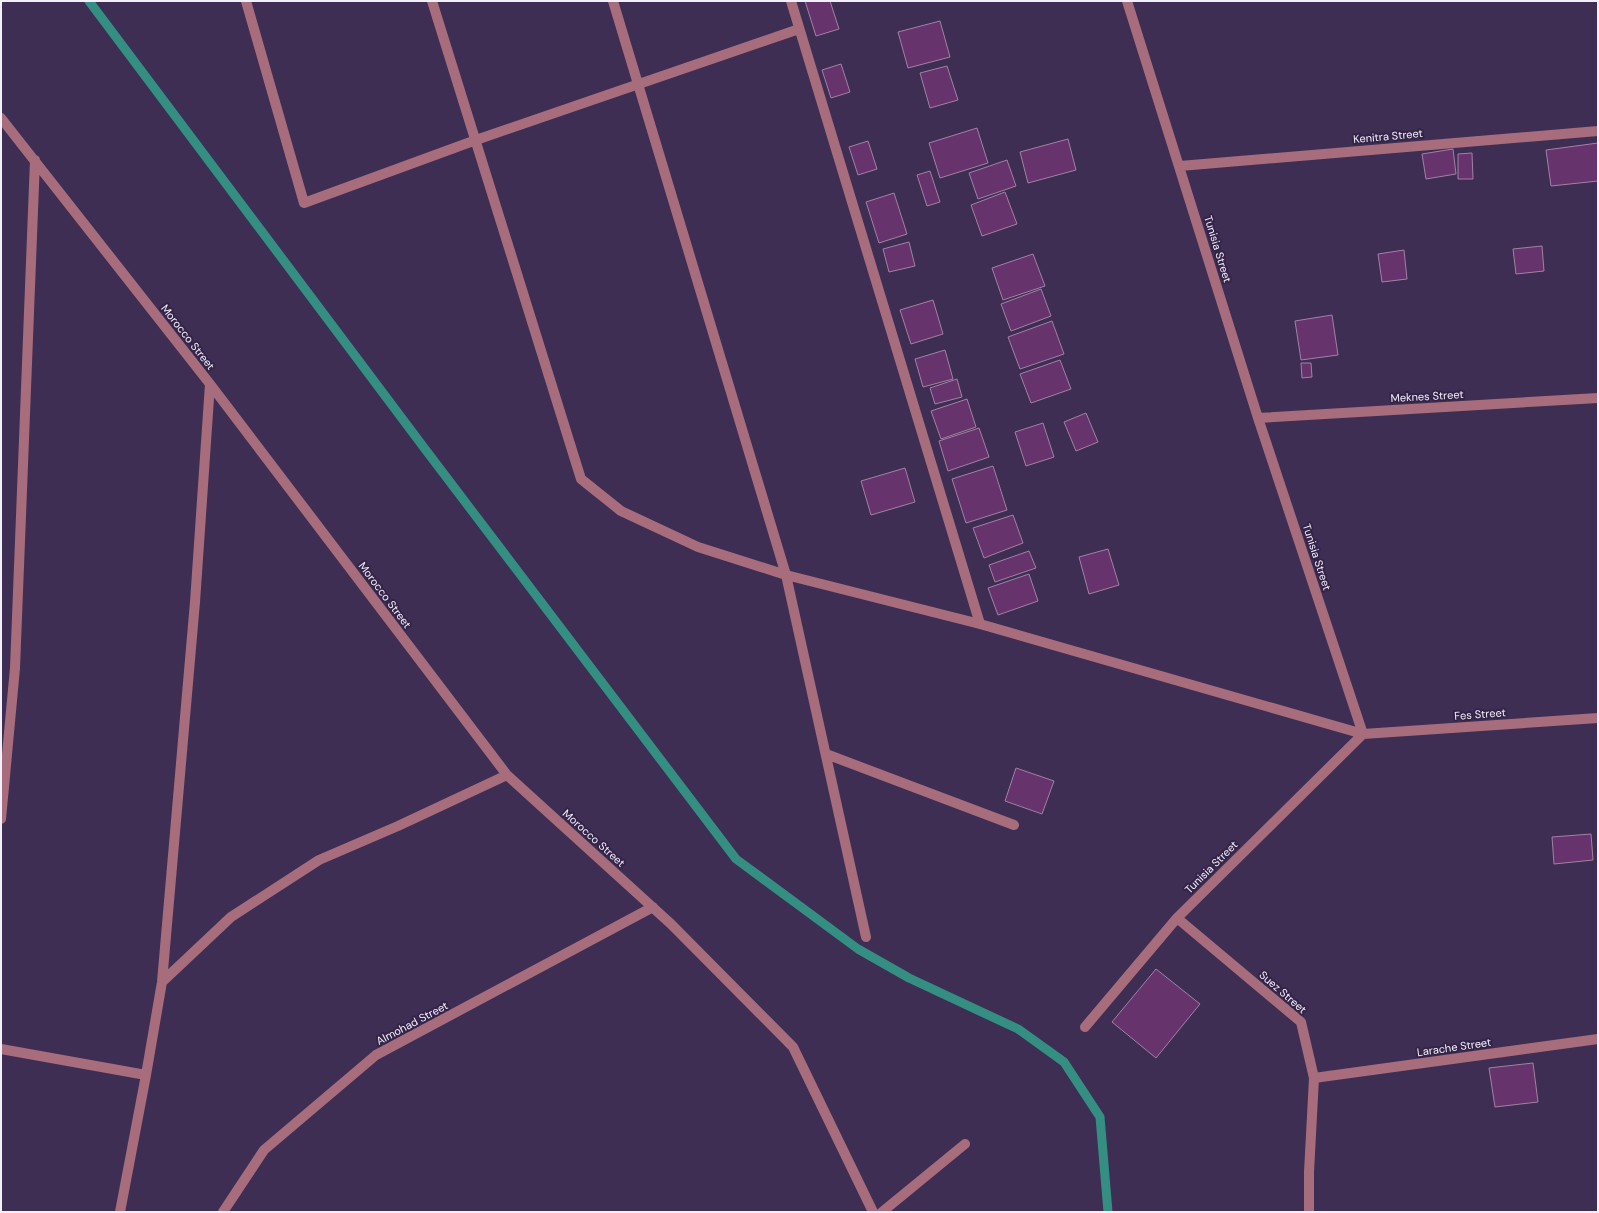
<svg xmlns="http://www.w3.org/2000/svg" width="1599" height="1213" viewBox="0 0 1599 1213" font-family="'DM Sans',sans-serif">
	<rect width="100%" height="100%" fill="#3e2e53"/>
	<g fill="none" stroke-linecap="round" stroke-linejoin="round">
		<path stroke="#348f82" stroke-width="9" d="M 89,1 L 425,449 L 736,859 L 858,949 L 909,978 L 1018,1029 L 1064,1062 L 1100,1117 L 1108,1212"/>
	</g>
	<path fill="#66336d" stroke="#a281a6" d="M 805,1 L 830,1 L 839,29 L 816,36 Z
		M 940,21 L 950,57 L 908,68 L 898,32 Z
		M 841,64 L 850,92 L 831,98 L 822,70 Z
		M 947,66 L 958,100 L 930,108 L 920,73 Z
		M 977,128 L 988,163 L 940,178 L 929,143 Z
		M 1068,139 L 1076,170 L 1028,183 L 1020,152 Z
		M 868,141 L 877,169 L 858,175 L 849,147 Z
		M 1598,143 L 1598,181 L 1551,186 L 1546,150 Z
		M 1453,149 L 1456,174 L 1426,179 L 1422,154 Z
		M 1472,153 L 1473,179 L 1458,179 L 1458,154 Z
		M 1007,160 L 1016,186 L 978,199 L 969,173 Z
		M 930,171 L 940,202 L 927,206 L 917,175 Z
		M 1005,192 L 1017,224 L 982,236 L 971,205 Z
		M 894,193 L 907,234 L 879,243 L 866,202 Z
		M 909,242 L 915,266 L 889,272 L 883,249 Z
		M 1542,246 L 1544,271 L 1516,274 L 1513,249 Z
		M 1404,250 L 1407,279 L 1382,282 L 1378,254 Z
		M 1033,254 L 1045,286 L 1003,300 L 992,268 Z
		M 1041,289 L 1051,316 L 1011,331 L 1001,304 Z
		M 933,300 L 943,334 L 911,344 L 900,310 Z
		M 1332,315 L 1338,355 L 1301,360 L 1295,321 Z
		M 1052,321 L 1064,354 L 1020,369 L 1008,337 Z
		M 945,350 L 953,379 L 923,387 L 915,359 Z
		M 1060,360 L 1071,389 L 1031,403 L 1020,374 Z
		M 1301,363 L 1311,363 L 1312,377 L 1302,378 Z
		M 957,379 L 962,397 L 935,404 L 930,388 Z
		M 967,399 L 976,427 L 941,439 L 931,411 Z
		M 1086,413 L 1098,442 L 1076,451 L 1064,422 Z
		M 1043,423 L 1054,457 L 1026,466 L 1015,432 Z
		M 979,428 L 989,457 L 948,471 L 939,441 Z
		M 993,466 L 1007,510 L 966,523 L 952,479 Z
		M 905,468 L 915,502 L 871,515 L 861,481 Z
		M 1013,515 L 1023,543 L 984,558 L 973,528 Z
		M 1108,549 L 1119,585 L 1089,594 L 1079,557 Z
		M 1029,551 L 1036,568 L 995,582 L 989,565 Z
		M 1029,574 L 1038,601 L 998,615 L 988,588 Z
		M 1016,768 L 1054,781 L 1042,814 L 1005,801 Z
		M 1591,834 L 1593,860 L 1554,864 L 1552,837 Z
		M 1156,969 L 1200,1004 L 1156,1058 L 1112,1022 Z
		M 1533,1063 L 1538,1102 L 1495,1107 L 1489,1068 Z"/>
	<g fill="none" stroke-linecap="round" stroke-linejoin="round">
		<path stroke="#a76d7c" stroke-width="10" d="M 246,1 L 304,203 L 476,140 L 799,29
			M 432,1 L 581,479 L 621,511 L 698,547 L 786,575 L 980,624 L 1363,734 L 1598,718
			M 613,1 L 786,575 L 866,937
			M 791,1 L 980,624
			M 1,118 L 210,384 L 507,775 L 671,924 L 793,1047 L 873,1212
			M 1180,166 L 1598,131
			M 1258,418 L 1598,398
			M 826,754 L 1014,825
			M 1,819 L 15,668 L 35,160
			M 1177,918 L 1301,1022 L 1314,1078 L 1309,1172 L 1309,1212
			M 162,982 L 231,917 L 319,860 L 398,826 L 507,775
			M 1085,1027 L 1177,918 L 1363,734 L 1258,418 L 1127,1
			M 1,1049 L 146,1075
			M 1314,1078 L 1598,1039
			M 120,1212 L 146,1075 L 162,982 L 195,602 L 210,384
			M 223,1212 L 264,1150 L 376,1055 L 653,907
			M 882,1212 L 965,1144"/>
	</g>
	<g text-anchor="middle" stroke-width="4" stroke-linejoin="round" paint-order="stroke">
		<g font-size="11" fill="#f4effd" stroke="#342448">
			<text transform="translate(1388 136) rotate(-5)" y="4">Kenitra Street</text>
			<text transform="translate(1218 249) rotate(73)" y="4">Tunisia Street</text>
			<text transform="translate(188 337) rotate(52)" y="4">Morocco Street</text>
			<text transform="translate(1427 396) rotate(-3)" y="4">Meknes Street</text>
			<text transform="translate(1317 557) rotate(72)" y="4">Tunisia Street</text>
			<text transform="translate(385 595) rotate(53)" y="4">Morocco Street</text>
			<text transform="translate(1480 714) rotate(-4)" y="4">Fes Street</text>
			<text transform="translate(594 838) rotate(42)" y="4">Morocco Street</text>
			<text transform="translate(1211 867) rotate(-45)" y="4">Tunisia Street</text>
			<text transform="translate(1283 992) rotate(41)" y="4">Suez Street</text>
			<text transform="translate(412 1023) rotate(-28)" y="4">Almohad Street</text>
			<text transform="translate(1454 1047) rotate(-8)" y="4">Larache Street</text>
		</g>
	</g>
	<rect width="1599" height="1213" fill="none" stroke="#f4effd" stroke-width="4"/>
</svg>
